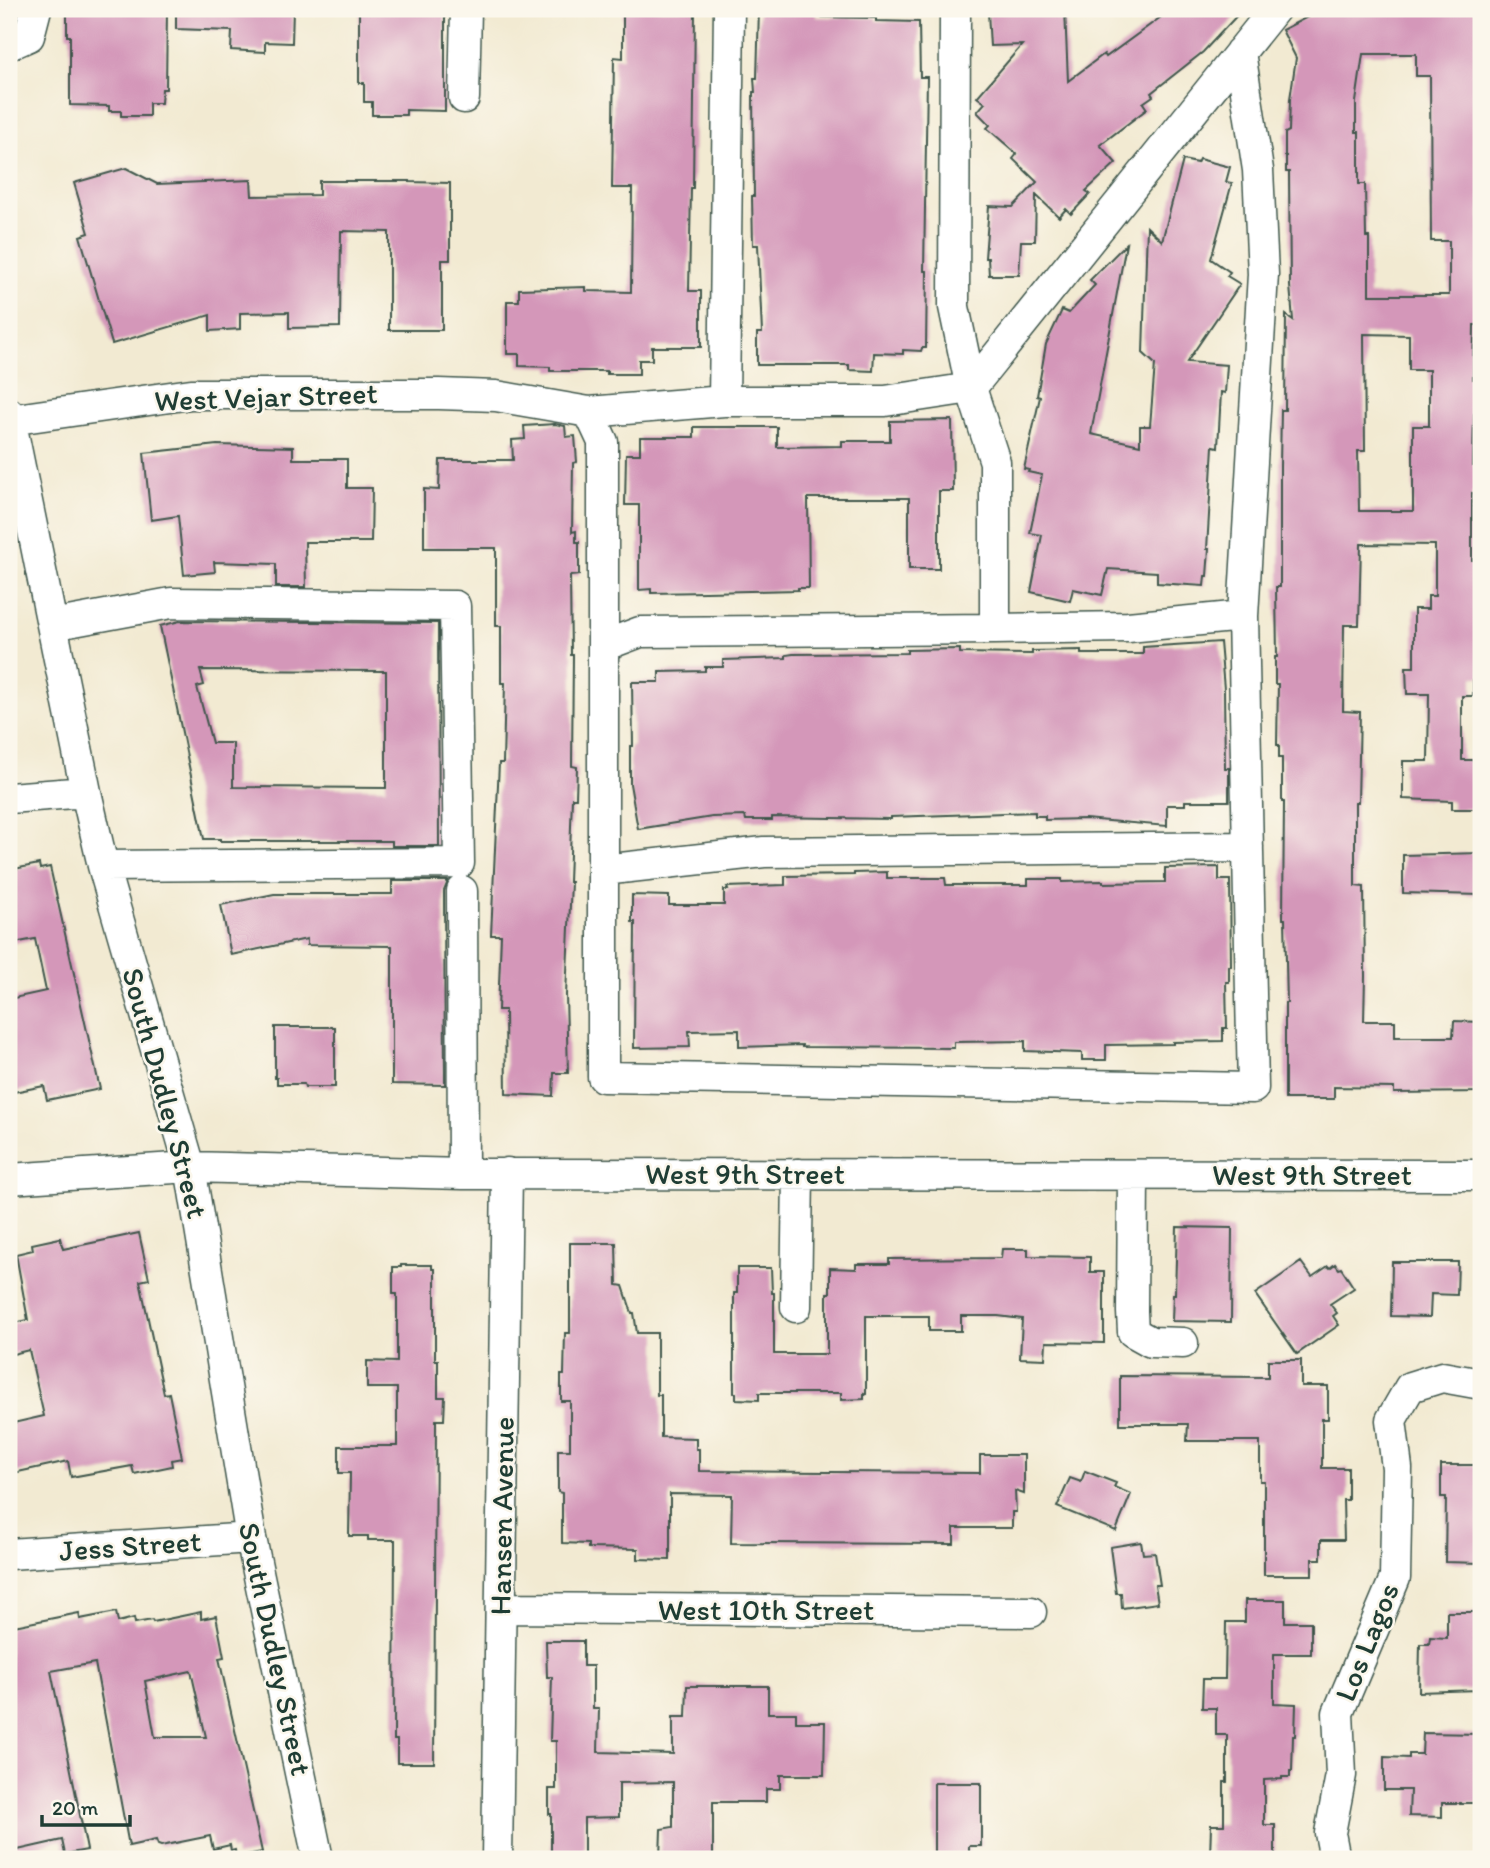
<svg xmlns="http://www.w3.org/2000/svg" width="1490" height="1868" viewBox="0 0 1490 1868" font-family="Itim,sans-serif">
	<rect width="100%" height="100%" fill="#fbf7ec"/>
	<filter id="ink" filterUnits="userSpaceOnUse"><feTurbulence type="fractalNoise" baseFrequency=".0143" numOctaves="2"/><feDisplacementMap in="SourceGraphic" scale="14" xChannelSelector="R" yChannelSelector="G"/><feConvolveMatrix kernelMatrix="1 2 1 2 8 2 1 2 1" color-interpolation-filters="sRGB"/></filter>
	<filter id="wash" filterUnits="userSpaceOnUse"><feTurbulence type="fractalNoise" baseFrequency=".00686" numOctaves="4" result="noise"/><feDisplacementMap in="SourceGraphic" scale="28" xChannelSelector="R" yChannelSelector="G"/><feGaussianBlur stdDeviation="1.57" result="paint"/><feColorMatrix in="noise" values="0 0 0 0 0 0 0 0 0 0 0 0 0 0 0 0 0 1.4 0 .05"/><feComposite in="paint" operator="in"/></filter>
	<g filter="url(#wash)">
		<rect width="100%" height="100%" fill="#f2ead2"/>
		<g id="blocks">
			<path fill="#d497b9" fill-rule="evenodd" d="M 67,9 L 167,9 L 166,89 L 162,89 L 161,103 L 149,103 L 149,116 L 121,116 L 121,111 L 109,111 L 109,106 L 70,105 L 70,36 L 67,36 Z
				M 176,9 L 293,9 L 292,43 L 265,42 L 265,52 L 231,50 L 232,31 L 176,29 Z
				M 359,9 L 445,9 L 445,111 L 406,110 L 406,115 L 372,115 L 372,102 L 364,102 L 364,83 L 359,83 Z
				M 623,9 L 695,9 L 693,188 L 691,188 L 689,291 L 701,291 L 701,347 L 652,347 L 652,360 L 639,360 L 639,374 L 607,374 L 607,371 L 550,371 L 550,367 L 519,366 L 519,354 L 507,354 L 507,301 L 519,301 L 519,289 L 586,287 L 586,291 L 631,292 L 632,188 L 612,188 L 614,57 L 623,58 Z
				M 759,9 L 816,9 L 816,17 L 876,18 L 876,21 L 919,22 L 920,77 L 927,77 L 924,271 L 927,271 L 926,348 L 922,348 L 921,351 L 903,350 L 903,354 L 874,353 L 873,371 L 849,370 L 849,365 L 757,365 L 757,333 L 762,333 L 758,245 L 753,245 L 752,196 L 754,196 L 753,92 L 755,92 L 754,78 L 757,78 Z
				M 992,9 L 1065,9 L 1068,81 L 1104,54 L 1106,57 L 1172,9 L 1243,9 L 1203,52 L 1151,93 L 1153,96 L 1143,103 L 1147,109 L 1100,145 L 1116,163 L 1086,191 L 1090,194 L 1071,214 L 1066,209 L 1059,217 L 1036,195 L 1035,241 L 1021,241 L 1019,275 L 989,275 L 988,258 L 985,258 L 989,206 L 1013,207 L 1037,182 L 1013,159 L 1017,154 L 987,128 L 990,125 L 977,112 L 985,103 L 977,97 L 1022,45 L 990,46 L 988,12 L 992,12 Z
				M 1323,9 L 1481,9 L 1481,325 L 1474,325 L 1473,379 L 1480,379 L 1480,414 L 1474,414 L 1473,466 L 1479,466 L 1479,494 L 1472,493 L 1472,560 L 1476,560 L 1476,603 L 1480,603 L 1481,677 L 1473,677 L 1473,696 L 1462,696 L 1462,760 L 1481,760 L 1481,809 L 1452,809 L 1452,801 L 1403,799 L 1403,761 L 1428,761 L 1429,694 L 1407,694 L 1406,667 L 1414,667 L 1414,609 L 1428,609 L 1428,596 L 1435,596 L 1435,545 L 1361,544 L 1359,625 L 1344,625 L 1343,711 L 1360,712 L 1358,802 L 1355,802 L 1355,886 L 1364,887 L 1365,976 L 1364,1021 L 1395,1021 L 1395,1037 L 1453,1037 L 1454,1021 L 1481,1022 L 1481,1092 L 1394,1093 L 1394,1088 L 1334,1087 L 1334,1099 L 1285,1099 L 1285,1003 L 1287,1003 L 1285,919 L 1283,919 L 1284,802 L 1282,802 L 1282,758 L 1279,758 L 1279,745 L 1277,745 L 1278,684 L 1275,684 L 1275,657 L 1277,657 L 1276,587 L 1280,587 L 1280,466 L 1281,410 L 1285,410 L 1286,315 L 1293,320 L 1290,286 L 1289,172 L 1286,172 L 1286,156 L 1285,156 L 1285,133 L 1289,131 L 1290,99 L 1296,58 L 1282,30 ZM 1363,54 L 1416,54 L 1416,76 L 1430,76 L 1431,241 L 1449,241 L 1449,295 L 1369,295 L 1369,237 L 1366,237 L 1365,184 L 1359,184 L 1359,132 L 1356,132 L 1356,102 ZM 1364,334 L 1409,335 L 1409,370 L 1429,370 L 1429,426 L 1413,426 L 1413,511 L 1359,511 L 1358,451 L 1365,451 Z
				M 1199,159 L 1230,167 L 1226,182 L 1232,183 L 1211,259 L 1230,272 L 1227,276 L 1240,284 L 1187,362 L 1227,365 L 1225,393 L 1221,392 L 1218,447 L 1213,446 L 1207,549 L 1209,549 L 1207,576 L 1205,576 L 1204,586 L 1157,583 L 1157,572 L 1108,569 L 1102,595 L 1073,589 L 1070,601 L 1031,592 L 1042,535 L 1030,533 L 1042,475 L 1028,472 L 1029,470 L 1024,469 L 1040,397 L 1037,396 L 1046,344 L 1062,310 L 1069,313 L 1095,285 L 1090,280 L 1126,244 L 1091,434 L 1140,445 L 1140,426 L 1150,426 L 1155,364 L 1143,353 L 1147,227 L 1162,241 L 1183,160 L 1197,163 Z
				M 126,168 L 157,184 L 251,180 L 252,196 L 319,195 L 319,181 L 410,181 L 410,182 L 450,183 L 450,260 L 442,260 L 442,330 L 389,330 L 389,232 L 341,231 L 340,327 L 289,328 L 289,312 L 240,313 L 240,329 L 210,331 L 210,315 L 112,344 L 80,236 L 89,233 L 74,183 Z
				M 952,420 L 953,491 L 939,491 L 939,569 L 909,569 L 909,498 L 808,498 L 809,588 L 798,588 L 798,590 L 706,592 L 651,593 L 651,589 L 639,590 L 639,505 L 625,505 L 626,454 L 640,454 L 640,437 L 694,437 L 694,427 L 777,427 L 777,447 L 842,446 L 842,441 L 890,441 L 890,421 Z
				M 555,424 L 565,426 L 566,437 L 575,436 L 577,462 L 573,463 L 572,532 L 576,531 L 576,542 L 579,542 L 579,575 L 570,576 L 571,655 L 573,655 L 572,766 L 577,767 L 576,798 L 572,798 L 569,882 L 571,882 L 566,995 L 568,1073 L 554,1073 L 553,1096 L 506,1094 L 505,1010 L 498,1010 L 501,935 L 491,935 L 499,763 L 503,763 L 505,683 L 501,683 L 501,626 L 496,626 L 496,548 L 424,548 L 424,489 L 439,490 L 440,460 L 513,460 L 512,440 L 525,439 L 524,426 Z
				M 217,445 L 293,447 L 293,459 L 347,459 L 347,488 L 372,488 L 371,542 L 305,542 L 306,587 L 276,587 L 276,564 L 214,562 L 215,572 L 184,575 L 178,516 L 151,520 L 144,453 Z
				M 180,621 L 438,623 L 439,846 L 392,846 L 392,841 L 220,841 L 220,839 L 204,839 L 160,626 ZM 200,670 L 386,671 L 386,788 L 233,787 L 233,743 L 212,743 L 197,687 L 204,685 Z
				M 1220,642 L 1224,689 L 1225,768 L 1229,768 L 1229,801 L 1185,801 L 1185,805 L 1167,805 L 1167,826 L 1085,819 L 1045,820 L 1045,816 L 1035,816 L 1035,812 L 891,817 L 891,819 L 772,817 L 772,820 L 746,820 L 745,816 L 712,817 L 638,829 L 630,784 L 630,746 L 633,746 L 632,682 L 659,682 L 659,672 L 705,671 L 705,667 L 723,667 L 723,660 L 786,658 L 786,655 L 793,654 L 907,653 L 907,650 L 960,649 L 960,653 L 1032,654 L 1032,651 L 1081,650 L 1081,654 L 1143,654 L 1143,647 Z
				M 1481,853 L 1481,895 L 1403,893 L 1403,855 Z
				M 39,864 L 40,869 L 50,867 L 100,1089 L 47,1100 L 44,1086 L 9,1093 L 9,999 L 46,991 L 35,939 L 9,944 L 9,870 Z
				M 1219,867 L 1219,880 L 1230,880 L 1231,966 L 1229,966 L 1229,982 L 1226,982 L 1227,1028 L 1223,1028 L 1223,1041 L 1173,1042 L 1173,1044 L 1106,1045 L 1106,1060 L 1082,1060 L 1082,1053 L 1025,1051 L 1025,1041 L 954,1042 L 954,1048 L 802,1047 L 802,1045 L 739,1047 L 739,1030 L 689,1031 L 690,1047 L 634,1048 L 635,922 L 632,922 L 632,895 L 669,896 L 669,905 L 724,905 L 724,890 L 728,890 L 727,887 L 785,885 L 785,876 L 854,875 L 854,873 L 887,872 L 887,878 L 945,878 L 946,885 L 1028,885 L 1028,879 L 1062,879 L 1062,882 L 1103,881 L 1103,883 L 1165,882 L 1165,868 Z
				M 392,881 L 448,881 L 444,891 L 445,1085 L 392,1084 L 392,946 L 307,945 L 307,939 L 231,955 L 221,905 L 274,894 L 392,894 Z
				M 275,1027 L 335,1027 L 335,1087 L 305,1087 L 304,1084 L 277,1084 L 277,1078 L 275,1078 Z
				M 1177,1227 L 1232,1228 L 1231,1322 L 1172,1321 L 1173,1294 L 1175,1294 Z
				M 139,1233 L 149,1279 L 140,1281 L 164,1394 L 169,1393 L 182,1458 L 171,1460 L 172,1466 L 134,1474 L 132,1466 L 71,1477 L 68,1461 L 9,1474 L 9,1424 L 44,1416 L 29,1350 L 9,1355 L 9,1324 L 28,1320 L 16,1254 L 33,1250 L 32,1244 L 60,1238 L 63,1249 Z
				M 570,1243 L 616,1243 L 617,1285 L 623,1286 L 632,1313 L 634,1313 L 637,1333 L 657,1333 L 657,1395 L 661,1395 L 661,1437 L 696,1438 L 696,1449 L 699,1449 L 699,1471 L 980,1473 L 980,1455 L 1024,1455 L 1024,1494 L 1015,1491 L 1016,1512 L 1012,1512 L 1012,1528 L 954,1528 L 954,1544 L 731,1543 L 732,1495 L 670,1494 L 670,1560 L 638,1559 L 638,1549 L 588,1548 L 588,1544 L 562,1543 L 562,1493 L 558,1492 L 558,1450 L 570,1450 L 570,1401 L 561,1401 L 561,1375 L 564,1375 L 565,1333 L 570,1333 Z
				M 1002,1249 L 1028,1249 L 1028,1256 L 1090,1257 L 1090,1272 L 1104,1272 L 1104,1343 L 1046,1342 L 1045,1359 L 1020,1358 L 1022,1319 L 998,1316 L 961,1316 L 961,1331 L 929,1331 L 929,1316 L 866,1316 L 866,1394 L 864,1393 L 864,1399 L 841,1400 L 841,1393 L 759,1393 L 759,1400 L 736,1399 L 736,1393 L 734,1393 L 734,1293 L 737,1293 L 737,1268 L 771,1268 L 772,1293 L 774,1293 L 774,1354 L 827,1354 L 827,1293 L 830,1293 L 830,1268 L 856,1269 L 856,1264 L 889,1264 L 889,1259 L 1001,1258 Z
				M 1301,1262 L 1312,1277 L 1328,1266 L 1330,1268 L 1335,1264 L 1339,1269 L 1341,1268 L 1354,1288 L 1330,1304 L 1337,1313 L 1333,1316 L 1339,1325 L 1297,1354 L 1255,1294 Z
				M 1392,1262 L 1458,1262 L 1457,1295 L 1431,1294 L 1430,1317 L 1391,1316 Z
				M 401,1265 L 432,1265 L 432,1269 L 435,1269 L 435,1360 L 438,1360 L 438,1397 L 445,1397 L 444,1420 L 436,1420 L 434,1763 L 397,1763 L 397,1740 L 394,1740 L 395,1540 L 368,1540 L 368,1536 L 349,1536 L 350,1473 L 339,1473 L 339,1446 L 397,1446 L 397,1388 L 367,1388 L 367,1361 L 397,1362 L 397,1294 L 393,1294 L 393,1267 L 401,1267 Z
				M 1268,1360 L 1301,1360 L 1301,1386 L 1328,1386 L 1328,1419 L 1322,1419 L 1322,1468 L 1348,1468 L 1348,1500 L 1343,1500 L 1344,1540 L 1321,1540 L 1321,1559 L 1312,1559 L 1312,1575 L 1264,1575 L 1264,1481 L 1260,1481 L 1260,1441 L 1187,1441 L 1188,1424 L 1120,1424 L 1120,1376 L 1268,1377 Z
				M 1441,1465 L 1481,1465 L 1481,1563 L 1445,1562 L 1446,1497 L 1441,1497 Z
				M 1085,1471 L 1116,1483 L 1114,1487 L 1131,1494 L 1116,1531 L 1057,1507 L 1070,1478 L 1081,1482 Z
				M 1141,1542 L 1143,1554 L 1155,1553 L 1160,1585 L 1155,1585 L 1158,1603 L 1122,1608 L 1121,1593 L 1116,1593 L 1110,1547 Z
				M 1245,1600 L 1285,1600 L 1285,1622 L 1311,1622 L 1311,1654 L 1274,1654 L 1274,1703 L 1296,1704 L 1295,1736 L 1293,1736 L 1292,1771 L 1290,1771 L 1290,1777 L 1282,1777 L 1282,1779 L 1264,1780 L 1264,1825 L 1275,1825 L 1275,1858 L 1216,1859 L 1216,1857 L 1210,1857 L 1211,1825 L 1224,1825 L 1224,1782 L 1227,1782 L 1227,1735 L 1216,1735 L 1216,1708 L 1202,1708 L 1203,1679 L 1225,1679 L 1226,1622 L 1245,1622 Z
				M 116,1612 L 118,1622 L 134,1618 L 135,1623 L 152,1620 L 153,1622 L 201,1612 L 201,1619 L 216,1616 L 224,1657 L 219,1658 L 262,1852 L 236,1857 L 235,1850 L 231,1851 L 230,1845 L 213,1849 L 210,1836 L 161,1846 L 158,1845 L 156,1840 L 129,1846 L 95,1663 L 51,1671 L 87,1850 L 65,1854 L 62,1840 L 9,1852 L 9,1627 L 79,1613 L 80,1619 ZM 191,1671 L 206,1737 L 155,1737 L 145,1681 Z
				M 1447,1612 L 1480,1612 L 1479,1690 L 1419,1692 L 1420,1644 L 1429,1644 L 1430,1637 L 1447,1638 Z
				M 546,1641 L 583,1641 L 583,1666 L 593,1666 L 593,1709 L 599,1709 L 598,1752 L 673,1754 L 673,1717 L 686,1717 L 687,1686 L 768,1686 L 768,1713 L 796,1713 L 796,1722 L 825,1722 L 824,1775 L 780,1775 L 780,1789 L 766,1789 L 766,1802 L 713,1802 L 713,1859 L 660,1859 L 661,1829 L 673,1827 L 673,1782 L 619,1783 L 619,1817 L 584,1818 L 584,1859 L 551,1859 L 551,1814 L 549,1814 L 549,1789 L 556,1789 L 556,1741 L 550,1741 L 552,1677 L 547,1677 Z
				M 1423,1733 L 1481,1734 L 1481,1803 L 1442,1803 L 1442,1817 L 1409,1816 L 1410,1790 L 1384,1790 L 1384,1757 L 1409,1758 L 1409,1754 L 1422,1754 Z
				M 934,1783 L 981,1783 L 981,1846 L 969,1846 L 969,1859 L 934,1859 Z"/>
		</g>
	</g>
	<g filter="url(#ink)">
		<use href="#blocks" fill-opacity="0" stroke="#3f574c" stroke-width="2"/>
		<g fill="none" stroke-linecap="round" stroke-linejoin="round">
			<defs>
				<path id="minor" d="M 955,9 L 954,307 L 971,388 L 995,462 L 995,629
					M 9,45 L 29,36 L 36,9
					M 464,98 L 466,9
					M 724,401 L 729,9
					M 589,412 L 603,442 L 603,1077 L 1253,1088 L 1243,616 L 1263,274 L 1258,170 L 1240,52
					M 9,413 L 86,792 L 103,866 L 190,1167 L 251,1538 L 318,1859
					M 9,420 L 191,394 L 439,394 L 496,396 L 589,412 L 724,401 L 885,401 L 971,388 L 1275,9
					M 52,625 L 171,603 L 455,606 L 459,863 L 103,866
					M 603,646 L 640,632 L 995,629 L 1128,627 L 1243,616
					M 9,798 L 86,792
					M 603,870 L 764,852 L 1248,847
					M 462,891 L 463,1174
					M 1133,1175 L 1132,1312 L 1133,1332 L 1151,1342 L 1183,1343
					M 9,1179 L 190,1167 L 463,1174 L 1481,1175
					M 796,1307 L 798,1174
					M 9,1554 L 251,1538
					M 501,1608 L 1031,1612
					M 497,1859 L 507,1173
					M 1335,1859 L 1330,1833 L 1341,1775 L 1338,1713 L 1395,1578 L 1397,1468 L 1391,1420 L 1410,1387 L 1442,1377 L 1481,1384"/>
			</defs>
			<use href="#minor" stroke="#3f574c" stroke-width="33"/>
			<use href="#minor" stroke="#fff" stroke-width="30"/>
		</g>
	</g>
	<g text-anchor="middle" stroke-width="5" stroke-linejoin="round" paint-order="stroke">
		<g font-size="30" fill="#1f3d34" stroke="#fbf7ec">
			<text transform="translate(266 397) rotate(-2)" y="10">West Vejar Street</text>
			<text transform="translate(165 1093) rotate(75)" y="10">South Dudley Street</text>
			<text x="745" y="1184">West 9th Street</text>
			<text x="1312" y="1185">West 9th Street</text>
			<text transform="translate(502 1516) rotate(-89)" y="10">Hansen Avenue</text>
			<text transform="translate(130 1546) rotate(-4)" y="10">Jess Street</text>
			<text x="766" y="1620">West 10th Street</text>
			<text transform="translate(1367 1642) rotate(-68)" y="10">Los Lagos</text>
			<text transform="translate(275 1649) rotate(78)" y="10">South Dudley Street</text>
		</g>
	</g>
	<rect width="1490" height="1868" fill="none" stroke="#fbf7ec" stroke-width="35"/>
	<path d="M42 1815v10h88v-10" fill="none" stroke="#1f3d34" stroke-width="3.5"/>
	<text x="52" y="1815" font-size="21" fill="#1f3d34" stroke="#fbf7ec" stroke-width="5" paint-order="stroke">20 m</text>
</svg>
